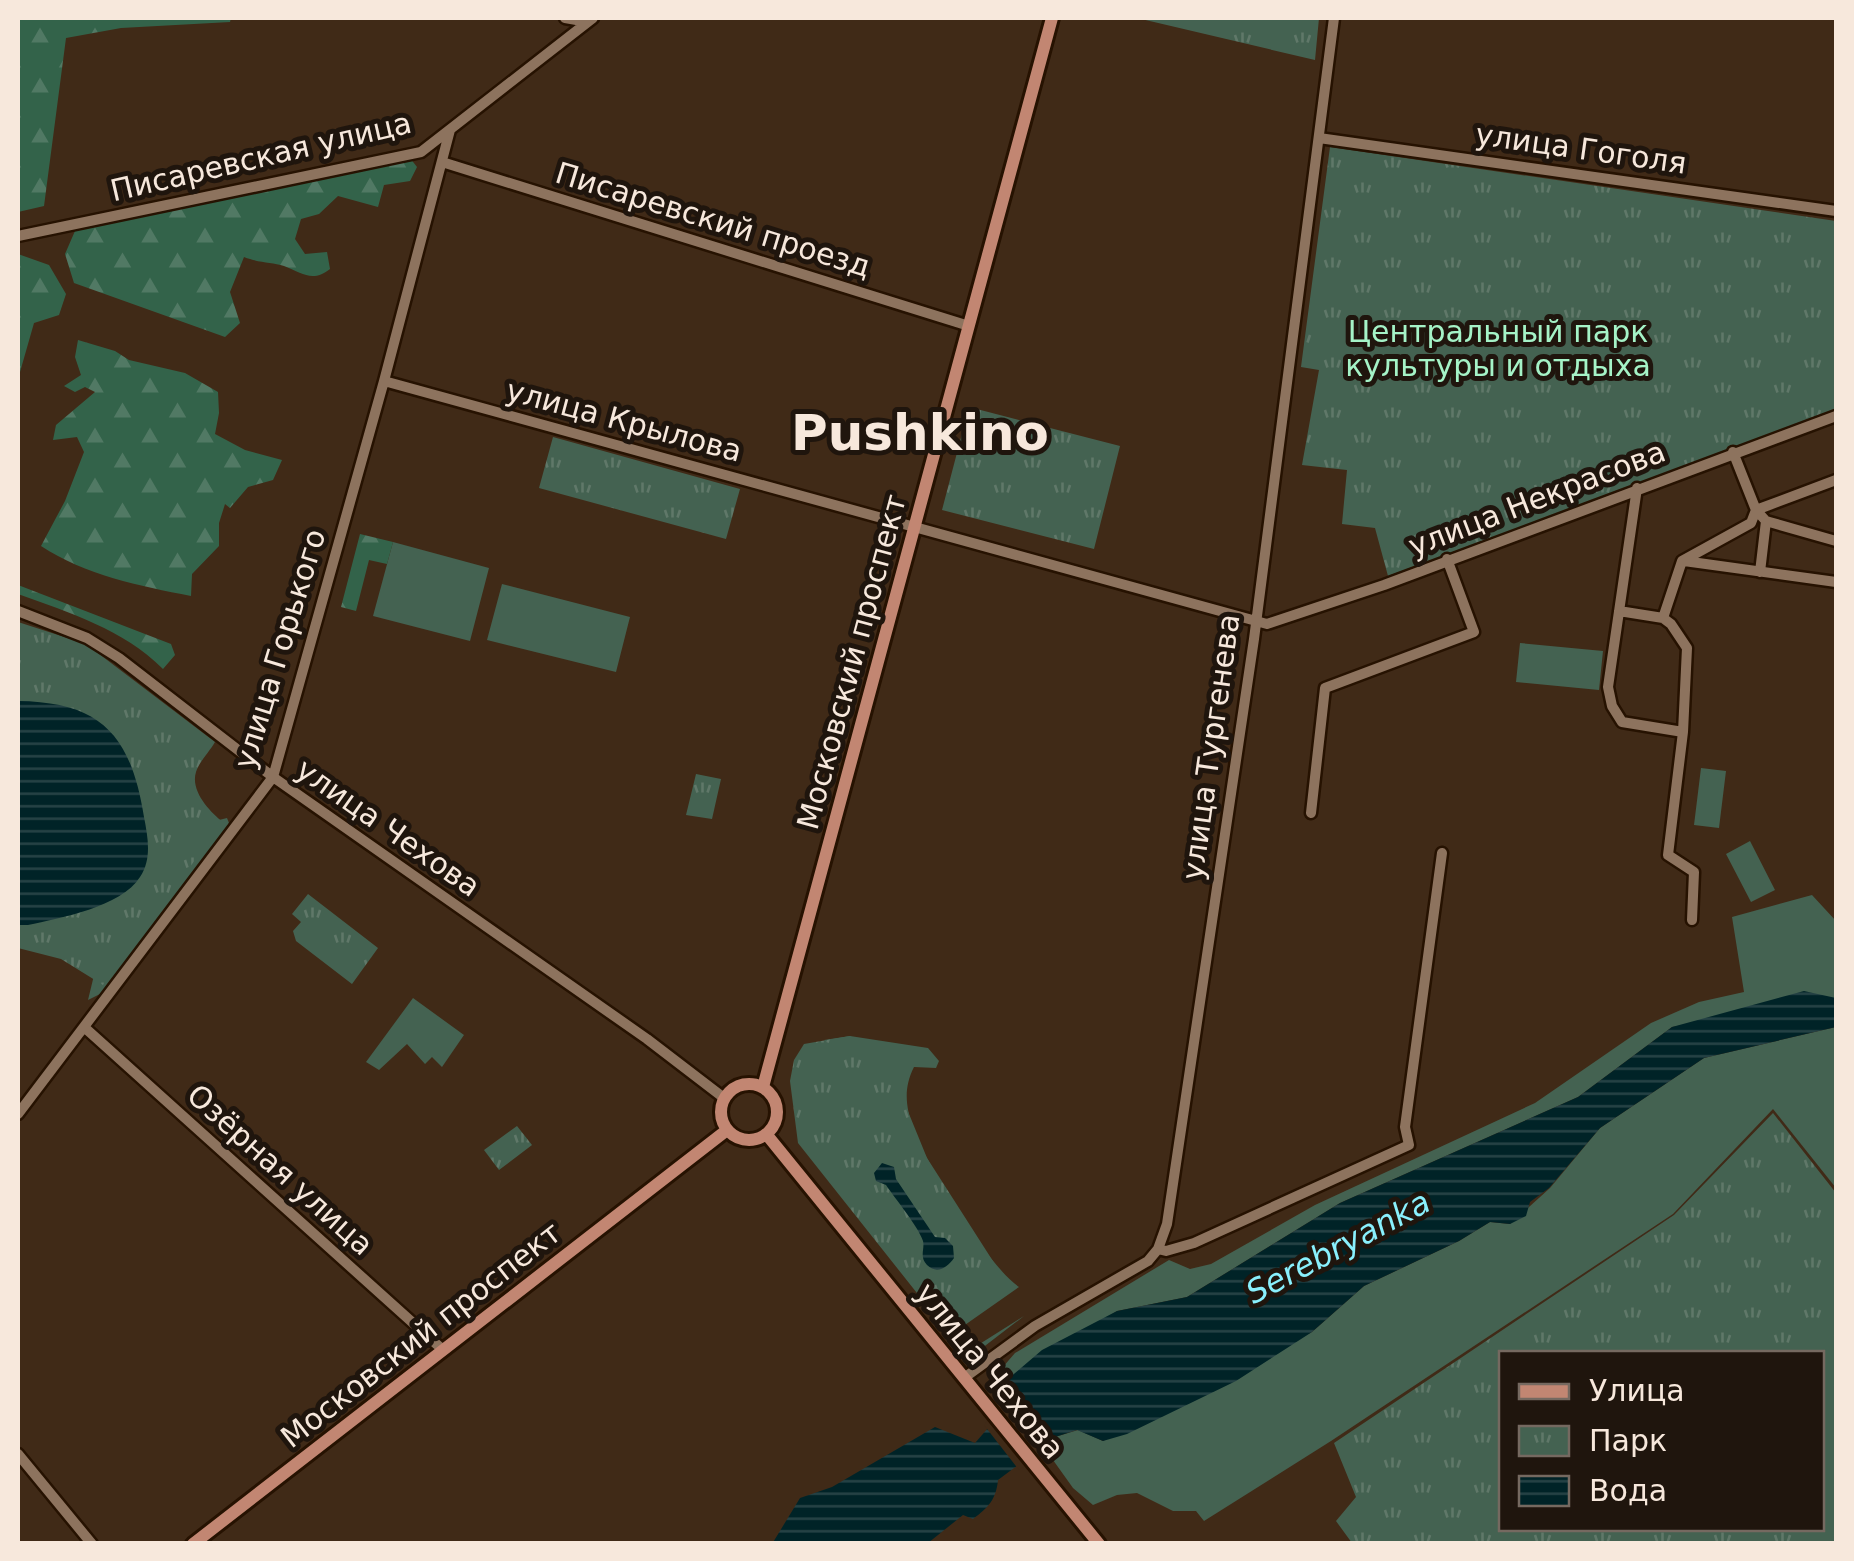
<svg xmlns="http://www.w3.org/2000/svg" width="1854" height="1561" viewBox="0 0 1854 1561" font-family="'DejaVu Sans',sans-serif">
	<defs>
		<pattern id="forest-firs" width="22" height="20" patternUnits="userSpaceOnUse" patternTransform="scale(2.5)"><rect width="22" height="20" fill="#33634a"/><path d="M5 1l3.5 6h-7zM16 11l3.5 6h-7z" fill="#517964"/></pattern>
		<pattern id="park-tufts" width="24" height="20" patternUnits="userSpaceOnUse" patternTransform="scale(2.5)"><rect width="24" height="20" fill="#446251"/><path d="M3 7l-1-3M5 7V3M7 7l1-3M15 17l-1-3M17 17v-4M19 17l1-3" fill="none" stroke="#607869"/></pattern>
		<pattern id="water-rules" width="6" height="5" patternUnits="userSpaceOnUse" patternTransform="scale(2.5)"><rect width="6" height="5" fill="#002327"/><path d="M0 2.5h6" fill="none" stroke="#264346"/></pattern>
	</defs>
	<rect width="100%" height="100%" fill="#402a17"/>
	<path fill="#446251" d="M 393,542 L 489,568 L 470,641 L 373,616 Z
		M 502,584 L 630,617 L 616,672 L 487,640 Z
		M 1520,643 L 1603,651 L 1599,690 L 1516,682 Z
		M 1701,768 L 1726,771 L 1719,828 L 1694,825 Z
		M 227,818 L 229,823 L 220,840 L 106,991 L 88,1000 L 95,971 L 219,820 Z
		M 1750,841 L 1775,890 L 1751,902 L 1726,854 Z
		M 1812,895 L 1836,921 L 1836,998 L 1672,1027 L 1578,1097 L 1340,1203 L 1187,1297 L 1117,1311 L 1008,1379 L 1005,1398 L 989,1383 L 1015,1353 L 1169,1260 L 1190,1269 L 1211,1264 L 1315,1205 L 1535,1103 L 1651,1023 L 1699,1002 L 1744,992 L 1732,917 Z
		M 413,998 L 464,1035 L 442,1067 L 432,1057 L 425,1064 L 407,1044 L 379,1070 L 366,1062 Z
		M 1836,1027 L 1836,1188 L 1773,1109 L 1673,1214 L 1331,1441 L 1204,1521 L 1196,1511 L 1173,1511 L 1137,1493 L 1117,1495 L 1093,1505 L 1073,1488 L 1043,1446 L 1055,1437 L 1078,1430 L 1103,1441 L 1312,1332 L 1364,1286 L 1459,1241 L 1490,1222 L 1510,1224 L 1550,1188 L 1600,1128 L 1704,1058 Z
		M 850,1036 L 928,1048 L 939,1061 L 936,1068 L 914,1067 C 903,1089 906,1106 913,1129 L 824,1040 Z
		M 915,1135 C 933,1172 987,1265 1019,1287 L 962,1327 L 978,1345 L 1024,1316 L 977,1352 L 965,1352 L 932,1312 L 951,1220 Z"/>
	<path fill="url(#forest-firs)" d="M 18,18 L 231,18 L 230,22 L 121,28 L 66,38 L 44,206 L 18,212 Z
		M 410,158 L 417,167 L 410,181 L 384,185 L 378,207 L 338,196 L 319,214 L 301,219 L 295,239 L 305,254 L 327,252 L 330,269 C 312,283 303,273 284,266 C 272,262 259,263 244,257 L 230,292 L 240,323 L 225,337 L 74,283 L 65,254 L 75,231 Z
		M 18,254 L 49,265 L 66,294 L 59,315 L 34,323 L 18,379 Z
		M 78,340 L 115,351 L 129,360 L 185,373 L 218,392 L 219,413 L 215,434 L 245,450 L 282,460 L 273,480 L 248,487 L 230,508 L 225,504 L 219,523 L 219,546 L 192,574 L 191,596 C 140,586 85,575 41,546 L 65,501 L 84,452 L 77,437 L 53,440 L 56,425 L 95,392 L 85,387 L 75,392 L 64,386 L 81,375 L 75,357 Z
		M 360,534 L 393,542 L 387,564 L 369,560 L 356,611 L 341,607 Z
		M 18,585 L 171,644 L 175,655 L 163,669 C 123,629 70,613 18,594 Z"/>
	<path fill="url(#park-tufts)" fill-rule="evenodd" d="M 1137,18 L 1319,18 L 1315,60 Z
		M 1330,147 L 1836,221 L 1836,412 L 1388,576 L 1375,528 L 1342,524 L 1347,470 L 1302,465 L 1319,370 L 1301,367 Z
		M 969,407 L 1120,446 L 1094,549 L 942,510 Z
		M 553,437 L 740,489 L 726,539 L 539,488 Z
		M 18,622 L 86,644 L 215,742 C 210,751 199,762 196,772 C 190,791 210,812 223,822 L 103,985 L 61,959 L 18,948 Z
		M 696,774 L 721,779 L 712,819 L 686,815 Z
		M 308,894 L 378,948 L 352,984 L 296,941 L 293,931 L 301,922 L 292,914 Z
		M 850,1036 L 875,1052 L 907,1109 L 927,1158 L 998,1269 L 932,1312 L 798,1143 L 790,1081 L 794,1060 L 804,1044 Z
		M 1773,1113 L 1836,1193 L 1836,1543 L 1352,1543 L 1336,1521 L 1356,1497 L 1334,1443 L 1674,1215 ZM 1502,1354 L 1822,1354 L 1822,1528 L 1502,1528 Z
		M 517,1126 L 532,1145 L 499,1170 L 484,1150 Z"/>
	<path fill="url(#water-rules)" d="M 18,701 C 102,702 131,736 144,817 C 148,838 152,859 140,877 C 121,907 60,918 28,925 L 18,925 Z
		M 1804,991 L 1836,998 L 1836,1027 L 1704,1058 L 1600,1128 L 1549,1188 L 1530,1202 L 1526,1216 L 1510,1224 L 1490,1222 L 1459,1241 L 1364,1286 L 1312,1332 L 1236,1381 L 1127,1434 L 1103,1441 L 1077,1430 L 1055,1437 L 998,1480 C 996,1499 989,1507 973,1519 L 963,1515 L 928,1543 L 772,1544 L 800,1498 L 832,1487 L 935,1427 L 975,1443 L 1003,1411 L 1008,1379 L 1042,1350 L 1117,1311 L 1187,1297 L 1340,1203 L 1578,1097 L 1672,1027 Z
		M 882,1163 L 894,1167 L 896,1179 L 935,1237 L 945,1238 L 953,1246 L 954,1258 C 948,1267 937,1275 927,1265 C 919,1257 925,1249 923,1241 C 918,1226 896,1200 886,1185 L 876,1181 L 874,1173 Z"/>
	<path fill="#402a17" d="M 1000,1397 L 1044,1452 L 1019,1470 L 984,1425 L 999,1409 Z"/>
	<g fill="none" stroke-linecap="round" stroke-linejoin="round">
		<defs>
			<path id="minor" d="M 565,18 L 588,22
				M 1319,138 L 1836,211
				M 442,162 L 969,326
				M 18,236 L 421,152 L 593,18
				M 384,381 L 1267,624 L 1384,585 L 1836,416
				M 1733,452 L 1756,510 L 1836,480
				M 1637,488 L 1608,687 L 1612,706 L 1622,722 L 1683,732
				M 1684,561 L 1836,582
				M 1760,572 L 1766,521
				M 18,611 L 87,638 L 119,658 L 273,777 L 647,1039 L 724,1098
				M 1619,611 L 1663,618 L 1671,624 L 1687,648 L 1683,732 L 1668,855 L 1694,872 L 1692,920
				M 1663,618 L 1682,561 L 1751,523 L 1756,510 L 1766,521 L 1836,541
				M 1311,813 L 1325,688 L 1474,632 L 1447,559
				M 84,1027 L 443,1350
				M 18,1114 L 273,777 L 384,381 L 450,130
				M 1158,1249 L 1166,1251 L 1194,1243 L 1409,1145 L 1405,1127 L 1442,853
				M 964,1378 L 1035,1326 L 1148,1261 L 1158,1249 L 1167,1224 L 1254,639 L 1334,18
				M 18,1454 L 92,1544"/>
			<path id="major" d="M721 1112a28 28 0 1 1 56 0a28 28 0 1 1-56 0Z
				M 763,1087 L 1052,18
				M 767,1135 L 1099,1544
				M 193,1544 L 727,1130"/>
		</defs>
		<use href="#minor" stroke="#261201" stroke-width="15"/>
		<use href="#major" stroke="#261201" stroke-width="18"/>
		<use href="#minor" stroke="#8d735e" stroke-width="10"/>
		<use href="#major" stroke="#c28672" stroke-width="12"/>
	</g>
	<g text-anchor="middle" stroke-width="10" stroke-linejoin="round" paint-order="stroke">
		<g font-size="30" fill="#f7e8dc" stroke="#1f150d">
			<text transform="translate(1581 149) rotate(8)" y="10">улица Гоголя</text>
			<text transform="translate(261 157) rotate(-13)" y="10">Писаревская улица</text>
			<text transform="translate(713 220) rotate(17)" y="10">Писаревский проезд</text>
			<text transform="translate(624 421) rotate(15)" y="10">улица Крылова</text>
			<text transform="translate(1537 499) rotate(-21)" y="10">улица Некрасова</text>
			<text transform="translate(280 649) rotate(-73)" y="10">улица Горького</text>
			<text transform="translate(852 662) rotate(-75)" y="10">Московский проспект</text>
			<text transform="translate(1211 747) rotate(-82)" y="10">улица Тургенева</text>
			<text transform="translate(388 828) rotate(35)" y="10">улица Чехова</text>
			<text transform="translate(280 1170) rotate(42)" y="10">Озёрная улица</text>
			<text transform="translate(421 1335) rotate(-38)" y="10">Московский проспект</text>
			<text transform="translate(990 1371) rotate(51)" y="10">улица Чехова</text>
		</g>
		<g font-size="30" fill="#a5f3c7" stroke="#1f150d">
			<text x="1498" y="342">Центральный парк<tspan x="1498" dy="34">культуры и отдыха</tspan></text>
		</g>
		<g font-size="32" font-style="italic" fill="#89f0fd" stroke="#1f150d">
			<text transform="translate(1338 1247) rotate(-28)" y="11">Serebryanka</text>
		</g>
		<g font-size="50" font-weight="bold" fill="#f7e8dc" stroke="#1f150d">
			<text x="920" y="450">Pushkino</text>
		</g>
	</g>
	<rect width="1854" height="1561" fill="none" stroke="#f7e8dc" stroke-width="40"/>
	<rect x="1499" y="1351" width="325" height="180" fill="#1f150d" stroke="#756960" stroke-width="2.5"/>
	<rect x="1519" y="1384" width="50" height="15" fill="#c28672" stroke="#756960" stroke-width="2.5"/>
	<text x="1589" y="1401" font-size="30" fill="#f7e8dc">Улица</text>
	<rect x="1519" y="1426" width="50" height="30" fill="url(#park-tufts)" stroke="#756960" stroke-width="2.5"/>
	<text x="1589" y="1451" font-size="30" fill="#f7e8dc">Парк</text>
	<rect x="1519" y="1476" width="50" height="30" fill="url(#water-rules)" stroke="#756960" stroke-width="2.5"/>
	<text x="1589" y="1501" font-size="30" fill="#f7e8dc">Вода</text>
</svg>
